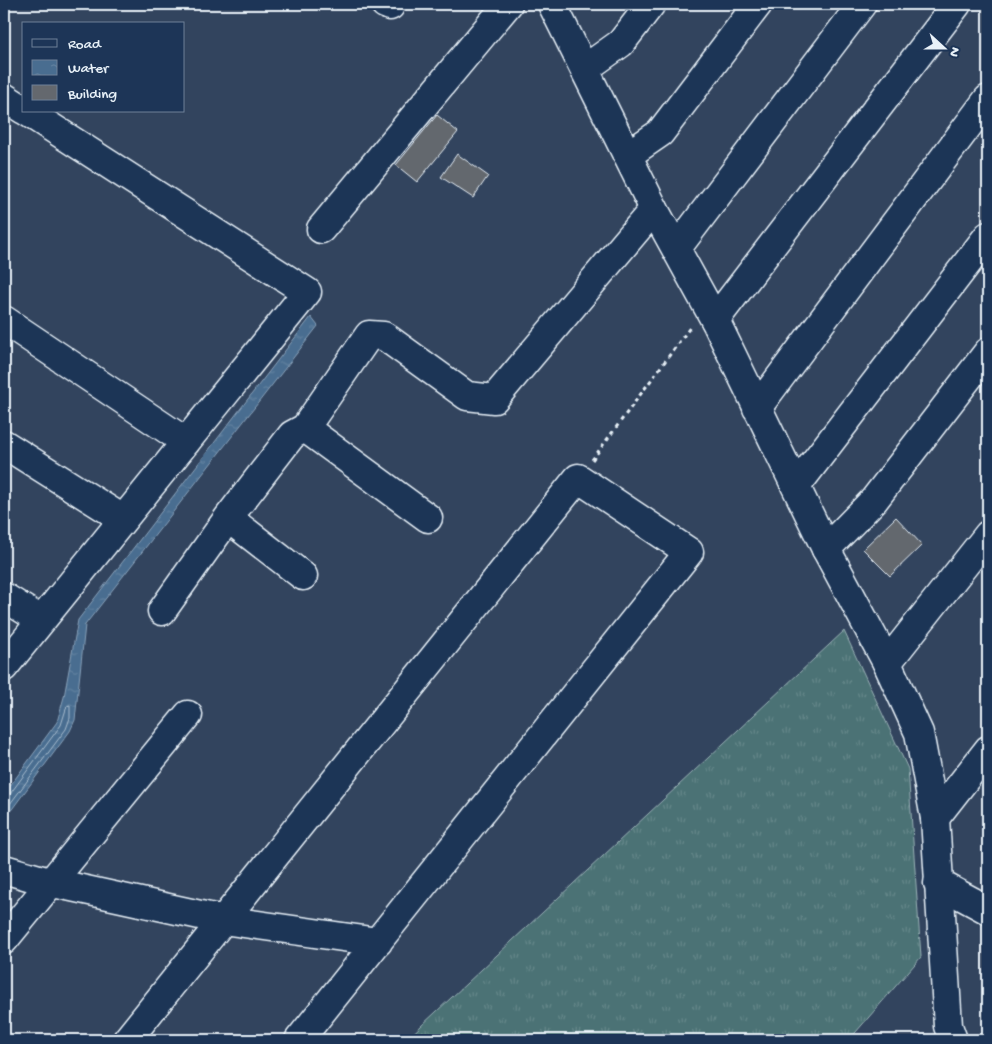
<svg xmlns="http://www.w3.org/2000/svg" width="992" height="1044" viewBox="0 0 992 1044" font-family="'Gochi Hand',sans-serif">
	<defs>
		<pattern id="grass-tufts" width="24" height="20" patternUnits="userSpaceOnUse" patternTransform="scale(1.25)"><rect width="24" height="20" fill="#4b7275"/><path d="M3 7l-1-3M5 7V3M7 7l1-3M15 17l-1-3M17 17v-4M19 17l1-3" fill="none" stroke="#658789"/></pattern>
		<pattern id="water-ripples" width="26" height="14" patternUnits="userSpaceOnUse" patternTransform="scale(1.25)"><rect width="26" height="14" fill="#496d90"/><path d="M2 4q2-2 4 0t4 0M15 11q2-2 4 0t4 0" fill="none" stroke="#6382a0"/></pattern>
	</defs>
	<rect width="100%" height="100%" fill="#32445e"/>
	<filter id="ink" filterUnits="userSpaceOnUse"><feTurbulence type="fractalNoise" baseFrequency=".02" numOctaves="2"/><feDisplacementMap in="SourceGraphic" scale="10" xChannelSelector="R" yChannelSelector="G"/><feConvolveMatrix kernelMatrix="1 2 1 2 8 2 1 2 1" color-interpolation-filters="sRGB"/></filter>
	<g filter="url(#ink)">
		<path fill="url(#grass-tufts)" stroke="#9ab2b6" d="M 844,631 L 908,769 L 921,957 L 849,1040 L 406,1040 Z"/>
		<path fill="url(#water-ripples)" stroke="#89a2ba" d="M 311,317 L 318,326 L 85,625 L 75,720 L 70,731 L 4,820 L 4,794 L 57,722 L 64,697 L 78,620 Z"/>
		<g fill="none" stroke-linecap="round" stroke-linejoin="round">
			<path stroke="#a8bcce" stroke-width="1" d="M 4,796 L 10,794 L 61,725 L 67,706 L 70,705 L 70,718 L 66,729 L 4,812"/>
		</g>
		<path fill="#64686e" stroke="#e8f1f8" d="M 437,115 L 458,132 L 417,182 L 396,165 Z
			M 457,154 L 488,176 L 473,198 L 441,177 Z
			M 896,517 L 922,545 L 890,576 L 863,549 Z"/>
		<g fill="none" stroke-linecap="round" stroke-linejoin="round">
			<defs>
				<path id="minor" d="M 385,4 L 390,6
					M 586,68 L 621,43 L 651,4
					M 4,97 L 24,110
					M 628,155 L 660,133 L 758,4
					M 321,229 L 508,4
					M 677,248 L 862,4
					M 4,320 L 186,442
					M 715,320 L 957,4
					M 757,408 L 988,99
					M 305,428 L 428,518
					M 4,444 L 123,519
					M 797,485 L 988,236
					M 228,518 L 303,576
					M 826,549 L 874,500 L 988,352
					M 4,597 L 41,620
					M 162,611 L 228,518 L 292,435 L 305,428 L 369,335 L 384,336 L 467,396 L 494,399 L 654,209
					M 887,663 L 988,535
					M 4,667 L 307,292 L 26,111
					M 935,818 L 988,750
					M 4,869 L 49,882 L 223,920 L 378,942
					M 938,883 L 988,910
					M 4,940 L 188,715
					M 127,1040 L 578,478 L 689,552 L 299,1040"/>
				<path id="major" d="M 552,4 L 654,209 L 715,320 L 826,549 L 887,663 L 919,733 L 935,818 L 948,1026 L 953,1040"/>
			</defs>
			<use href="#minor" stroke="#e8f1f8" stroke-width="31"/>
			<use href="#major" stroke="#e8f1f8" stroke-width="31"/>
			<path stroke="#e8f1f8" stroke-width="3" stroke-dasharray="4 4" stroke-linecap="butt" d="M 592,460 L 691,326"/>
			<use href="#minor" stroke="#1d3557" stroke-width="28"/>
			<use href="#major" stroke="#1d3557" stroke-width="28"/>
		</g>
	</g>
	<rect width="992" height="1044" fill="none" stroke="#1d3557" stroke-width="20"/>
	<rect x="10" y="10" width="972" height="1024" fill="none" stroke="#e8f1f8" stroke-width="2" filter="url(#ink)"/>
	<rect x="22" y="22" width="162" height="90" fill="#1d3557" stroke="#6e8097"/>
	<rect x="32" y="39" width="25" height="8" fill="#1d3557" stroke="#6e8097"/>
	<text x="68" y="48" font-size="15" fill="#e8f1f8">Road</text>
	<rect x="32" y="60" width="25" height="15" fill="url(#water-ripples)" stroke="#6e8097"/>
	<text x="68" y="72" font-size="15" fill="#e8f1f8">Water</text>
	<rect x="32" y="85" width="25" height="15" fill="#64686e" stroke="#6e8097"/>
	<text x="68" y="98" font-size="15" fill="#e8f1f8">Building</text>
	<g transform="translate(944 48) rotate(111)" stroke="#1d3557" stroke-width="4" paint-order="stroke">
	<path d="M0-4L9 19L0 12L-9 19Z" fill="#e8f1f8"/>
	<text y="-8" font-size="14" font-weight="bold" text-anchor="middle" fill="#e8f1f8">N</text>
	</g>
</svg>
